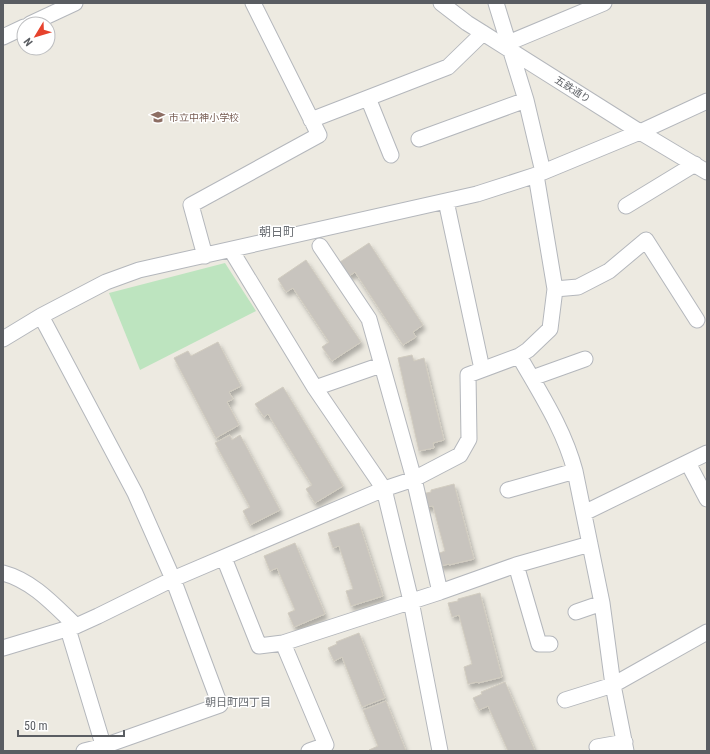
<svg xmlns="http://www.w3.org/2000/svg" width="710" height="754" viewBox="0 0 710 754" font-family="'Roboto Condensed','Noto Sans JP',sans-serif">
	<defs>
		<filter id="shadow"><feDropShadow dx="2.5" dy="4.5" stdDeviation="2" flood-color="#0004"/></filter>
	</defs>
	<rect width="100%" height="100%" fill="#edeae1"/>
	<path fill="#bde4bf" d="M 225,263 L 256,311 L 140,370 L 109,293 Z"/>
	<path fill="#c8c4be" stroke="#d1ccc0" filter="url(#shadow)" d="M 369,243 L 423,325 L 413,332 L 416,337 L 403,345 L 355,272 L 349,276 L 340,262 Z
		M 306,260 L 361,342 L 332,361 L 322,347 L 329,342 L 293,288 L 286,292 L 278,279 Z
		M 218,342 L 241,386 L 229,392 L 233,399 L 227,402 L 239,425 L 216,438 L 174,358 L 188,351 L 191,356 Z
		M 412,355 L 414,361 L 424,358 L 444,440 L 433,443 L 434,448 L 419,451 L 398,358 Z
		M 283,387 L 343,486 L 315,503 L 306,489 L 312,485 L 268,414 L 264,417 L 255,404 Z
		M 230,435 L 232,440 L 240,435 L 280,510 L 250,525 L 243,511 L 250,507 L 215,443 Z
		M 454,484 L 474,559 L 449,565 L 449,564 L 440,566 L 437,554 L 445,551 L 433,506 L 425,507 L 422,494 L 431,492 L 431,490 Z
		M 359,523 L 383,596 L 351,606 L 346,591 L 353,589 L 339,546 L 333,548 L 328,533 Z
		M 295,543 L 325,614 L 294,627 L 288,613 L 295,610 L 277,568 L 270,571 L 264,556 Z
		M 480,593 L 502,677 L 478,683 L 477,682 L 468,684 L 464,667 L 472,664 L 459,615 L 452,617 L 448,603 L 458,601 L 458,599 Z
		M 359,633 L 385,698 L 362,707 L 342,657 L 334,661 L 328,648 L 337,644 L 336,642 Z
		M 505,682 L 535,751 L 508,751 L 488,706 L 479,710 L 473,698 L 482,694 L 481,692 Z
		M 386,701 L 406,751 L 370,751 L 369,750 L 378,746 L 363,710 Z"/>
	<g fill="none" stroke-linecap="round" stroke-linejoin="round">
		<defs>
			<path id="minor" d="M 441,3 L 467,23 L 483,33 L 640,132 L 707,172
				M 496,3 L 526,100 L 543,172
				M 30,24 L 75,3
				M 3,37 L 24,27
				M 508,43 L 604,3
				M 368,98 L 391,155
				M 311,120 L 448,67 L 483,33
				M 419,139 L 526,100
				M 446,201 L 482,369
				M 626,206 L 695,164
				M 320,246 L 369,319 L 414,479 L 440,592
				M 231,250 L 315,388 L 384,489 L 411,601 L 440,751
				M 205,256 L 191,205 L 319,135 L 253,3
				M 555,289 L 578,287 L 609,271 L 646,240 L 697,320
				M 41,316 L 135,493 L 173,579 L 220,705 L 104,746 L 84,751
				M 3,339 L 41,316 L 106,282 L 139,270 L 477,194 L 536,175 L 640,132 L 707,101
				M 519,356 C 540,393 564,429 575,471 L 602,603 L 613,685 L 626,751
				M 532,378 L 585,359
				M 315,388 L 381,365
				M 688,463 L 707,499
				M 508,490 L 575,471
				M 584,513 L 707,453
				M 224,558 L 259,646 L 283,643 L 440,592 L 516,565 L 590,544
				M 516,565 L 539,644 L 550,644
				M 3,573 C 33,581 54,605 76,626
				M 576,612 L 602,603
				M 68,629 L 105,751
				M 283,643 L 326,745 L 309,751
				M 3,648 L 76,626 L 98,616 L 173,579 L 384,489 L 414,479 L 460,455 L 469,439 L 468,375 L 519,356 L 528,350 L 550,329 L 555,289 L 536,175
				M 565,700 L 613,685 L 707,632
				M 597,747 L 625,742"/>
		</defs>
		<use href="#minor" stroke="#b4b7bc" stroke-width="17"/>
		<use href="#minor" stroke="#fff" stroke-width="15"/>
	</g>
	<defs>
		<symbol id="school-bare" viewBox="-9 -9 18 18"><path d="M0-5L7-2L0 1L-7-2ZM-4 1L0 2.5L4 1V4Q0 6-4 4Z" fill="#8d6e63" stroke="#fff" stroke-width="2.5" paint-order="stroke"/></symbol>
	</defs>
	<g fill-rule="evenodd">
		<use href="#school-bare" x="148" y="107" width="20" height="20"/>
	</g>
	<g text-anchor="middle" stroke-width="3" stroke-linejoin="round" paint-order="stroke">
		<g font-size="10" fill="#5a5d62" stroke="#fff">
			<text transform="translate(573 89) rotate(32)" y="4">五鉄通り</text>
		</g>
		<g font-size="10" fill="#785e54" stroke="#fff" text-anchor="start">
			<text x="169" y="121">市立中神小学校</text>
		</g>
		<g font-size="11" fill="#6b6f74" stroke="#fff">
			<text x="238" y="706">朝日町四丁目</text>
		</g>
		<g font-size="12" fill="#6b6f74" stroke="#fff">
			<text x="277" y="236">朝日町</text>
		</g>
	</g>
	<rect width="710" height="754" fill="none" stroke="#5a5d62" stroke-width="8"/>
	<g transform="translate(36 36) rotate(232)"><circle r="19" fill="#ffffff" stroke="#bdbec0"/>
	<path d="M0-3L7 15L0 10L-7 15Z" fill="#e6422d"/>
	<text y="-6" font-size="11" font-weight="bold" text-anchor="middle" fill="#5a5d62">N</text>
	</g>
	<path d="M18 730v6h106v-6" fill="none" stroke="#5a5d62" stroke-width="2"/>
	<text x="24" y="730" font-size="12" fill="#5a5d62" stroke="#ffffff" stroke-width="3" paint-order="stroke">50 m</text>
</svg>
